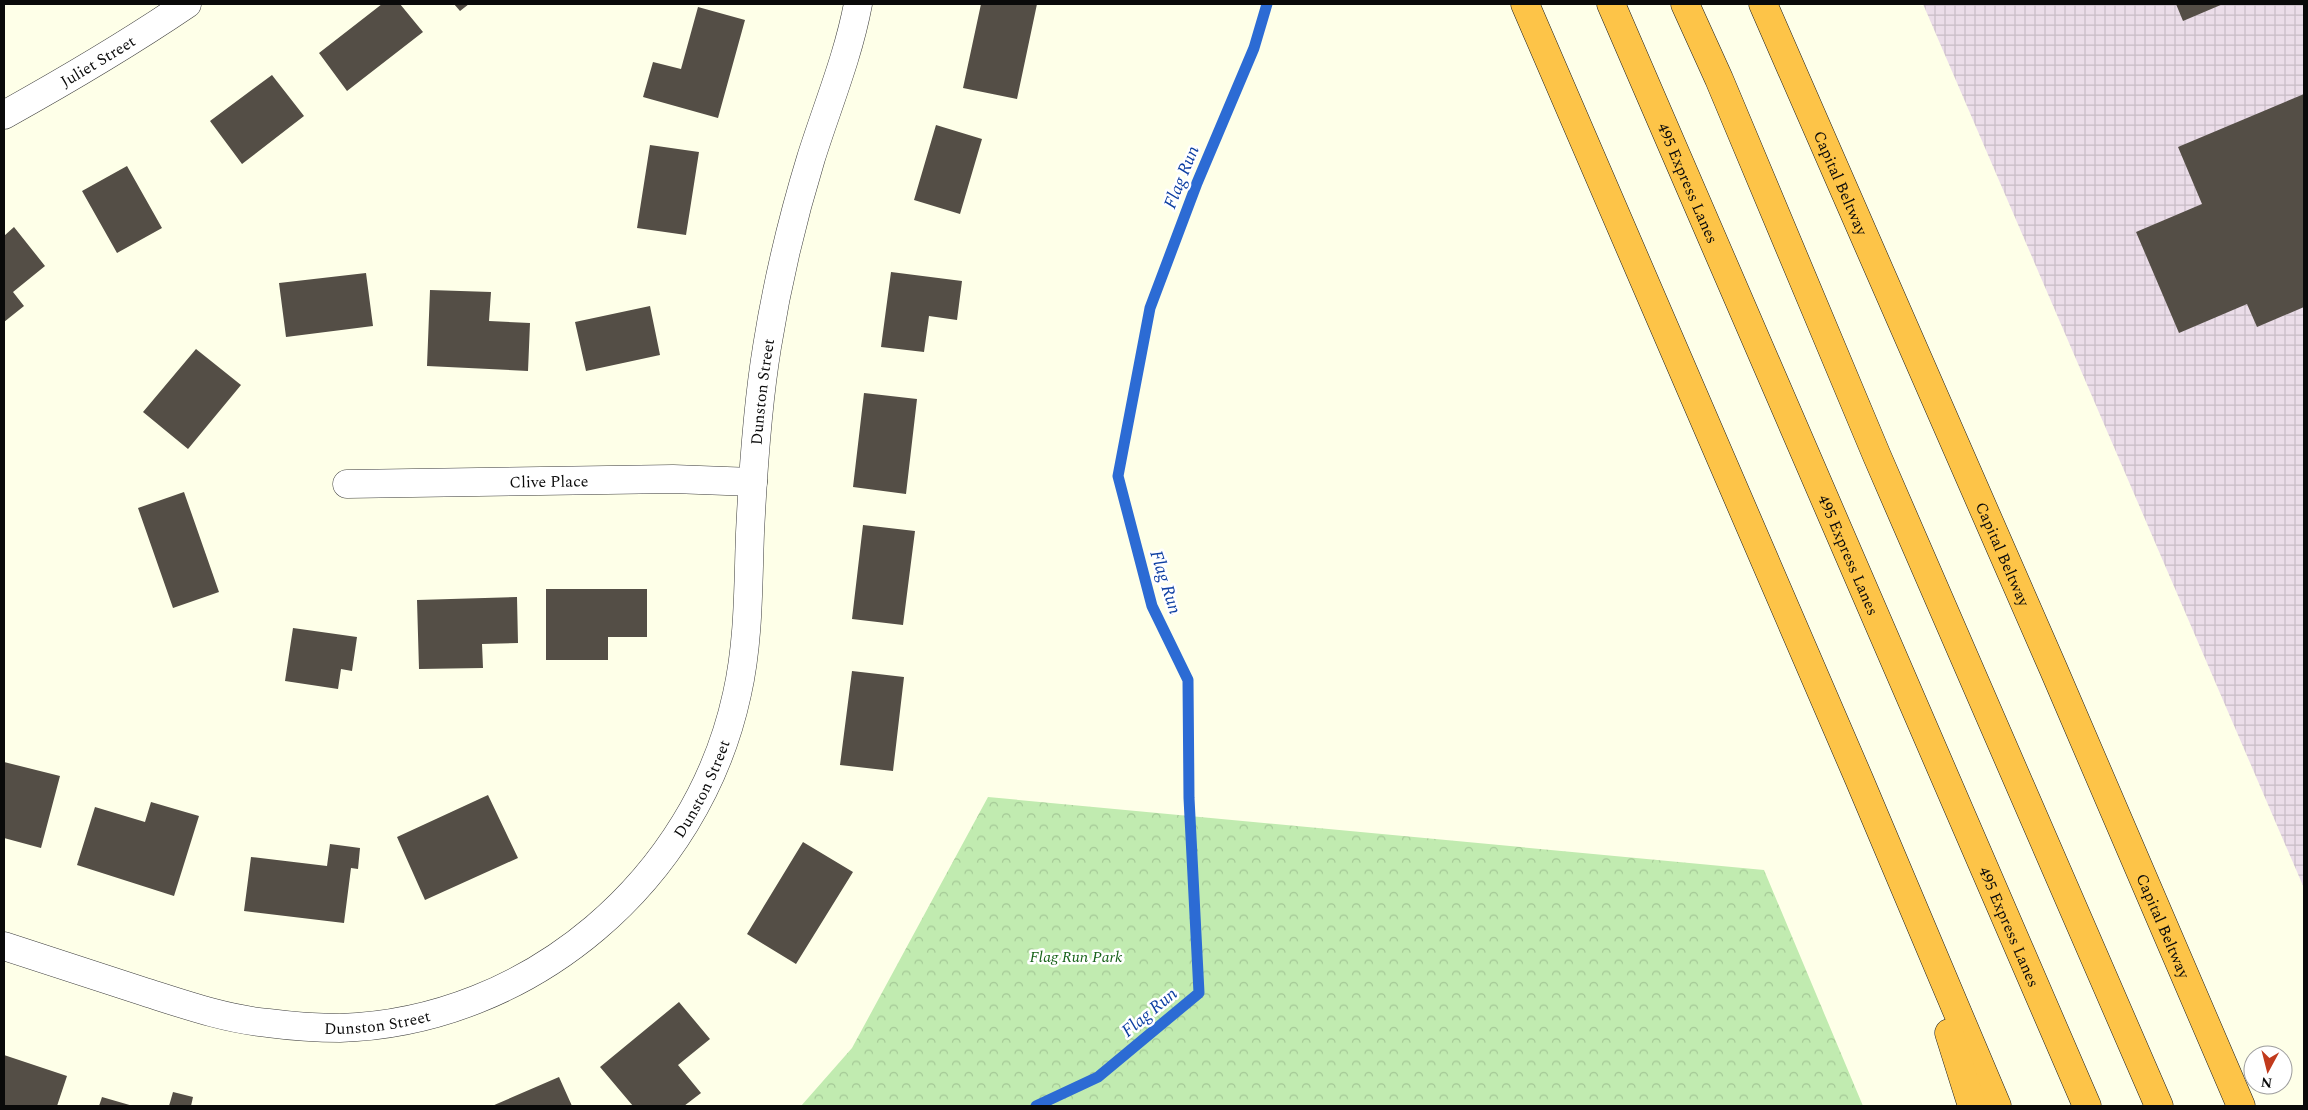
<svg xmlns="http://www.w3.org/2000/svg" width="2308" height="1110" viewBox="0 0 2308 1110" font-family="Spectral,serif">
	<defs>
		<pattern id="industrial-grid" width="8" height="8" patternUnits="userSpaceOnUse" patternTransform="scale(1.25)"><rect width="8" height="8" fill="#ebdde9"/><path d="M0 4h8M4 0v8" fill="none" stroke="#c8bcc6"/></pattern>
		<pattern id="park-crowns" width="20" height="18" patternUnits="userSpaceOnUse" patternTransform="scale(1.25)"><rect width="20" height="18" fill="#c1ebb0"/><path d="M2 6a3 3 0 1 1 6 0M12 15a3 3 0 1 1 6 0" fill="none" stroke="#a4c896"/></pattern>
	</defs>
	<rect width="100%" height="100%" fill="#feffe8"/>
	<path fill="url(#industrial-grid)" d="M 1923,4 L 2304,4 L 2304,888 Z"/>
	<path fill="url(#park-crowns)" d="M 988,797 L 1764,870 L 1863,1106 L 801,1106 L 852,1048 Z"/>
	<g fill="none" stroke-linecap="round" stroke-linejoin="round">
		<path stroke="#2c6bd4" stroke-width="11" d="M 1036,1106 L 1098,1077 L 1199,993 L 1189,798 L 1188,680 L 1152,606 L 1118,476 L 1150,308 L 1197,183 L 1254,48 L 1267,4"/>
	</g>
	<path fill="#544e46" d="M 382,4 L 400,4 L 423,32 L 347,91 L 319,53 Z
		M 454,4 L 469,4 L 460,11 Z
		M 981,4 L 1037,4 L 1017,99 L 963,88 Z
		M 2176,4 L 2223,4 L 2183,21 Z
		M 698,7 L 745,20 L 718,118 L 643,97 L 653,62 L 681,69 Z
		M 272,75 L 304,116 L 242,164 L 210,121 Z
		M 2304,94 L 2304,307 L 2257,327 L 2247,304 L 2179,333 L 2136,232 L 2202,204 L 2178,147 Z
		M 936,125 L 982,139 L 960,214 L 914,200 Z
		M 650,145 L 699,152 L 686,235 L 637,228 Z
		M 127,166 L 162,228 L 117,253 L 82,191 Z
		M 14,227 L 45,266 L 13,292 L 24,306 L 4,322 L 4,236 Z
		M 891,272 L 962,281 L 957,320 L 929,316 L 924,352 L 881,347 Z
		M 366,273 L 373,326 L 286,337 L 279,283 Z
		M 430,290 L 491,292 L 489,321 L 530,323 L 528,371 L 427,366 Z
		M 650,306 L 660,355 L 586,371 L 575,322 Z
		M 196,349 L 241,385 L 188,449 L 143,412 Z
		M 864,393 L 917,399 L 906,494 L 853,487 Z
		M 184,492 L 219,592 L 173,608 L 138,508 Z
		M 863,525 L 915,531 L 903,625 L 852,619 Z
		M 546,589 L 647,589 L 647,637 L 608,637 L 608,660 L 546,660 Z
		M 517,597 L 518,643 L 482,644 L 483,668 L 419,669 L 417,600 Z
		M 293,628 L 357,637 L 352,671 L 341,669 L 338,689 L 285,681 Z
		M 852,671 L 904,677 L 893,771 L 840,765 Z
		M 4,762 L 60,776 L 41,848 L 4,838 Z
		M 488,795 L 518,858 L 425,900 L 397,837 Z
		M 151,802 L 199,816 L 174,896 L 77,865 L 95,807 L 145,822 Z
		M 803,842 L 853,872 L 796,964 L 747,934 Z
		M 330,844 L 360,848 L 358,869 L 351,868 L 344,923 L 244,911 L 251,857 L 327,866 Z
		M 679,1002 L 710,1039 L 678,1065 L 701,1093 L 684,1106 L 633,1106 L 600,1067 Z
		M 4,1055 L 67,1076 L 57,1106 L 4,1106 Z
		M 559,1077 L 572,1106 L 492,1106 Z
		M 173,1092 L 193,1097 L 191,1106 L 169,1106 Z
		M 102,1097 L 133,1106 L 99,1106 Z"/>
	<g fill="none" stroke-linecap="round" stroke-linejoin="round">
		<defs>
			<g id="street">
				<path id="s1" d="M 4,115 C 67,80 128,44 187,4"/>
				<path id="s2" d="M 347,484 L 673,479 L 753,482"/>
				<path id="s3" d="M 4,946 C 50,961 96,976 142,991 C 183,1004 225,1019 268,1023 C 291,1026 317,1028 340,1028 C 531,1022 697,879 737,694 C 749,641 748,586 750,533 C 753,471 757,408 767,347 C 777,284 792,220 811,158 C 827,107 848,57 858,4"/>
			</g>
			<g id="highway">
				<path d="M 1525,4 L 1859,779 L 1997,1106"/>
				<path id="s4" d="M 1611,4 L 2087,1106"/>
				<path d="M 1685,4 L 1719,79 L 1877,456 L 2159,1106"/>
				<path id="s5" d="M 1763,4 L 2053,668 L 2241,1106"/>
				<path d="M 1949,1033 L 1972,1106"/>
			</g>
		</defs>
		<use href="#street" stroke="#3d3d3d" stroke-width="29"/>
		<use href="#highway" stroke="#1b1b1b" stroke-width="29"/>
		<use href="#street" stroke="#fff" stroke-width="28"/>
		<use href="#highway" stroke="#fdc448" stroke-width="28"/>
	</g>
	<g text-anchor="middle" stroke-width="5" stroke-linejoin="round" paint-order="stroke">
		<g font-size="16" fill="#0a0a0a" stroke="#fff">
			<text dy="6" stroke="none"><textPath href="#s1" startOffset="108">Juliet Street</textPath></text>
			<text dy="6" stroke="none"><textPath href="#s4" startOffset="195">495 Express Lanes</textPath></text>
			<text dy="6" stroke="none"><textPath href="#s5" startOffset="195">Capital Beltway</textPath></text>
			<text dy="6" stroke="none"><textPath href="#s3" startOffset="1209">Dunston Street</textPath></text>
			<text dy="6" stroke="none"><textPath href="#s2" startOffset="202">Clive Place</textPath></text>
			<text dy="6" stroke="none"><textPath href="#s5" startOffset="600">Capital Beltway</textPath></text>
			<text dy="6" stroke="none"><textPath href="#s4" startOffset="600">495 Express Lanes</textPath></text>
			<text dy="6" stroke="none"><textPath href="#s3" startOffset="804">Dunston Street</textPath></text>
			<text dy="6" stroke="none"><textPath href="#s5" startOffset="1005">Capital Beltway</textPath></text>
			<text dy="6" stroke="none"><textPath href="#s4" startOffset="1005">495 Express Lanes</textPath></text>
			<text dy="6" stroke="none"><textPath href="#s3" startOffset="385">Dunston Street</textPath></text>
		</g>
		<g font-size="16" font-style="italic" fill="#18641a" stroke="#fff">
			<text x="1076" y="962">Flag Run Park</text>
		</g>
		<g font-size="18" font-style="italic" fill="#0e3fa2" stroke="#fff">
			<text transform="translate(1181 177) rotate(-68)" y="6">Flag Run</text>
			<text transform="translate(1166 582) rotate(72)" y="6">Flag Run</text>
			<text transform="translate(1149 1012) rotate(-40)" y="6">Flag Run</text>
		</g>
	</g>
	<rect width="2308" height="1110" fill="none" stroke="#0a0a0a" stroke-width="10"/>
	<g transform="translate(2268 1070) rotate(187)"><circle r="24" fill="#ffffff" stroke="#9d9d9d"/>
	<path d="M0-4L9 19L0 12L-9 19Z" fill="#c13a1c"/>
	<text y="-8" font-size="14" font-weight="bold" text-anchor="middle" fill="#0a0a0a">N</text>
	</g>
</svg>
